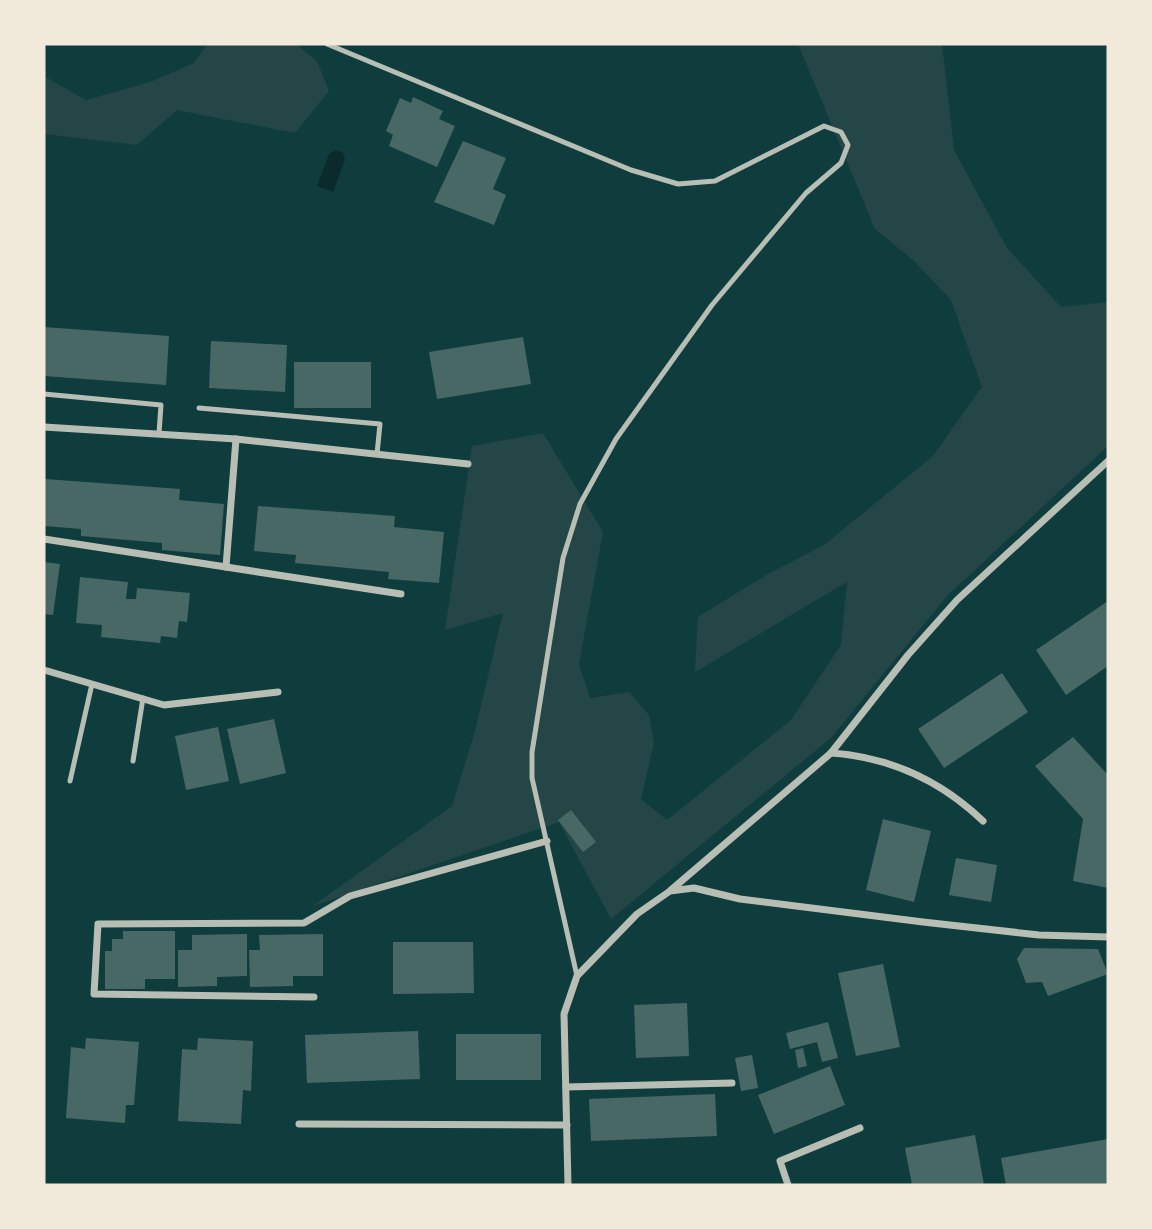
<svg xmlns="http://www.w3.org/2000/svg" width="1152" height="1229" font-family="'Nunito Sans',sans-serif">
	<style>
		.green { fill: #244646 }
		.water { fill: #0a2a2b }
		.building { fill: #486865 }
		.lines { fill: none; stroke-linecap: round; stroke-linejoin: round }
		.service { stroke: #b8beb3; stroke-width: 5 }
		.minor { stroke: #b8beb3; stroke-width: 7 }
	</style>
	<rect width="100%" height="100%" fill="#0f3d3e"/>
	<g class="green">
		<path d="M207,44H296L317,61L329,91L295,133L177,110L137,145L44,134V76L86,100L150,82L194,63Z"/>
		<path d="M798,44H942L954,150L1007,248L1061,307L1108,302V446L947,596L831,738L611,919L559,822L313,906L452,806L475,731L503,613L445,630L472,446L543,433L603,532L579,664L590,698L629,692L649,715L654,743L641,799L667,820L791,720L841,645L847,582L695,672L698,617L766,575L824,545L933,456L982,387L951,300L913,260L875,229Z"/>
	</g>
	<path class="water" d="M336,150L343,153L345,160L333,192L317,186L329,154Z"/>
	<g class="building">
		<path d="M413,97L443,111L439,119L455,126L437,167L389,146L393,135L386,131L400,98L411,103Z"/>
		<path d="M463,141L506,158L493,189L506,195L494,225L434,202Z"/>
		<path d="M44,327L169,336L166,385L44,376Z"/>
		<path d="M523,337L531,384L437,399L429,352Z"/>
		<path d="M211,341L287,345L285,392L209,388Z"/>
		<rect x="294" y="362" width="77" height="46"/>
		<path d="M45,479L180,489L179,500L224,504L220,555L162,550V543L81,536V529L44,526Z"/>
		<path d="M258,506L395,516L394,527L444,532L439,583L388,579L389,572L295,563L296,555L254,551Z"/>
		<path d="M44,562L60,564L53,615L44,614Z"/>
		<path d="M80,577L128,582L126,599H136L137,588L190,593L187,622L179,621L177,638L161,636L160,643L101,637L102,625L76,623Z"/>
		<path d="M1108,601V666L1066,695L1036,650Z"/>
		<path d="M1002,673L1028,712L944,768L918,729Z"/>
		<path d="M274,719L286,773L240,784L227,729Z"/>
		<path d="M218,727L229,781L186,790L175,736Z"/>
		<path d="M1073,737L1108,775V888L1073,881L1083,819L1035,766Z"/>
		<path d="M571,810L596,842L583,852L558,820Z"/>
		<path d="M883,819L931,831L914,902L866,890Z"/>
		<path d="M956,858L997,865L991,902L949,895Z"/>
		<path d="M123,931H175V979H145V989H105V951H112V939H123Z"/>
		<path d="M247,934V976L217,977V986L178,987V950H192V935Z"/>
		<path d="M323,934V976H293V986L250,987L249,950H260L259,935Z"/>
		<path d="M393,942H473L474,993L393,994Z"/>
		<path d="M1024,948L1098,949L1108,974L1048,996L1042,982L1026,983L1017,959Z"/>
		<path d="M883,964L900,1047L856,1056L838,973Z"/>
		<path d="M687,1003L689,1056L636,1058L634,1005Z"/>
		<path d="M828,1022L838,1058L822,1062L817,1042L790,1049L786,1033Z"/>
		<path d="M418,1031L420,1079L307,1083L305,1035Z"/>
		<rect x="456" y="1034" width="85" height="46"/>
		<path d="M86,1038L139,1042L134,1105H126L125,1123L66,1118L71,1047L85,1049Z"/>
		<path d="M198,1038L253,1041L251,1091L243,1090L241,1124L178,1121L182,1049L197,1050Z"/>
		<path d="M803,1048L807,1066L798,1068L795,1050Z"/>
		<path d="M752,1055L758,1088L741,1091L735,1058Z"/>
		<path d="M830,1066L845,1105L774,1134L758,1095Z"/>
		<path d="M715,1094L717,1136L591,1141L589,1099Z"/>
		<path d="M975,1135L984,1185H912L905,1148Z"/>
		<path d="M1108,1139V1185H1006L1001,1158Z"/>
	</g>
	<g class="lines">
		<g class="service">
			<path d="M327,44L631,170L678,184L715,181L824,126L841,132L848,145L841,163L806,193L712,305L616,439L580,504L563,558L532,752V778L577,976"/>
			<path d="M44,394L161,405L159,433"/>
			<path d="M199,408L380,424L377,454"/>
			<path d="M133,761L143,698"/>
			<path d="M70,781L92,684"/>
		</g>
		<g class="minor">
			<path d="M44,427L236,439L468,464"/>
			<path d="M44,539L401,594"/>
			<path d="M226,567L236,439"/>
			<path d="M44,670L164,705L278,692"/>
			<path d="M831,753C889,757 941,781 983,821"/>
			<path d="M671,890L831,753L908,655L957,600L1108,461"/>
			<path d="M314,997L94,994L98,924L304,923L350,896L547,841"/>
			<path d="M566,1087L732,1083"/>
			<path d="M299,1124L567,1125"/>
			<path d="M568,1185L564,1014L577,976L637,914L670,891L694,888L740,899L923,922L1039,935L1108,937"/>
			<path d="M788,1185L780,1161L860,1128"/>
		</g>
	</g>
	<rect width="1152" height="1229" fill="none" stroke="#f1e9da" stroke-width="91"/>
</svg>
